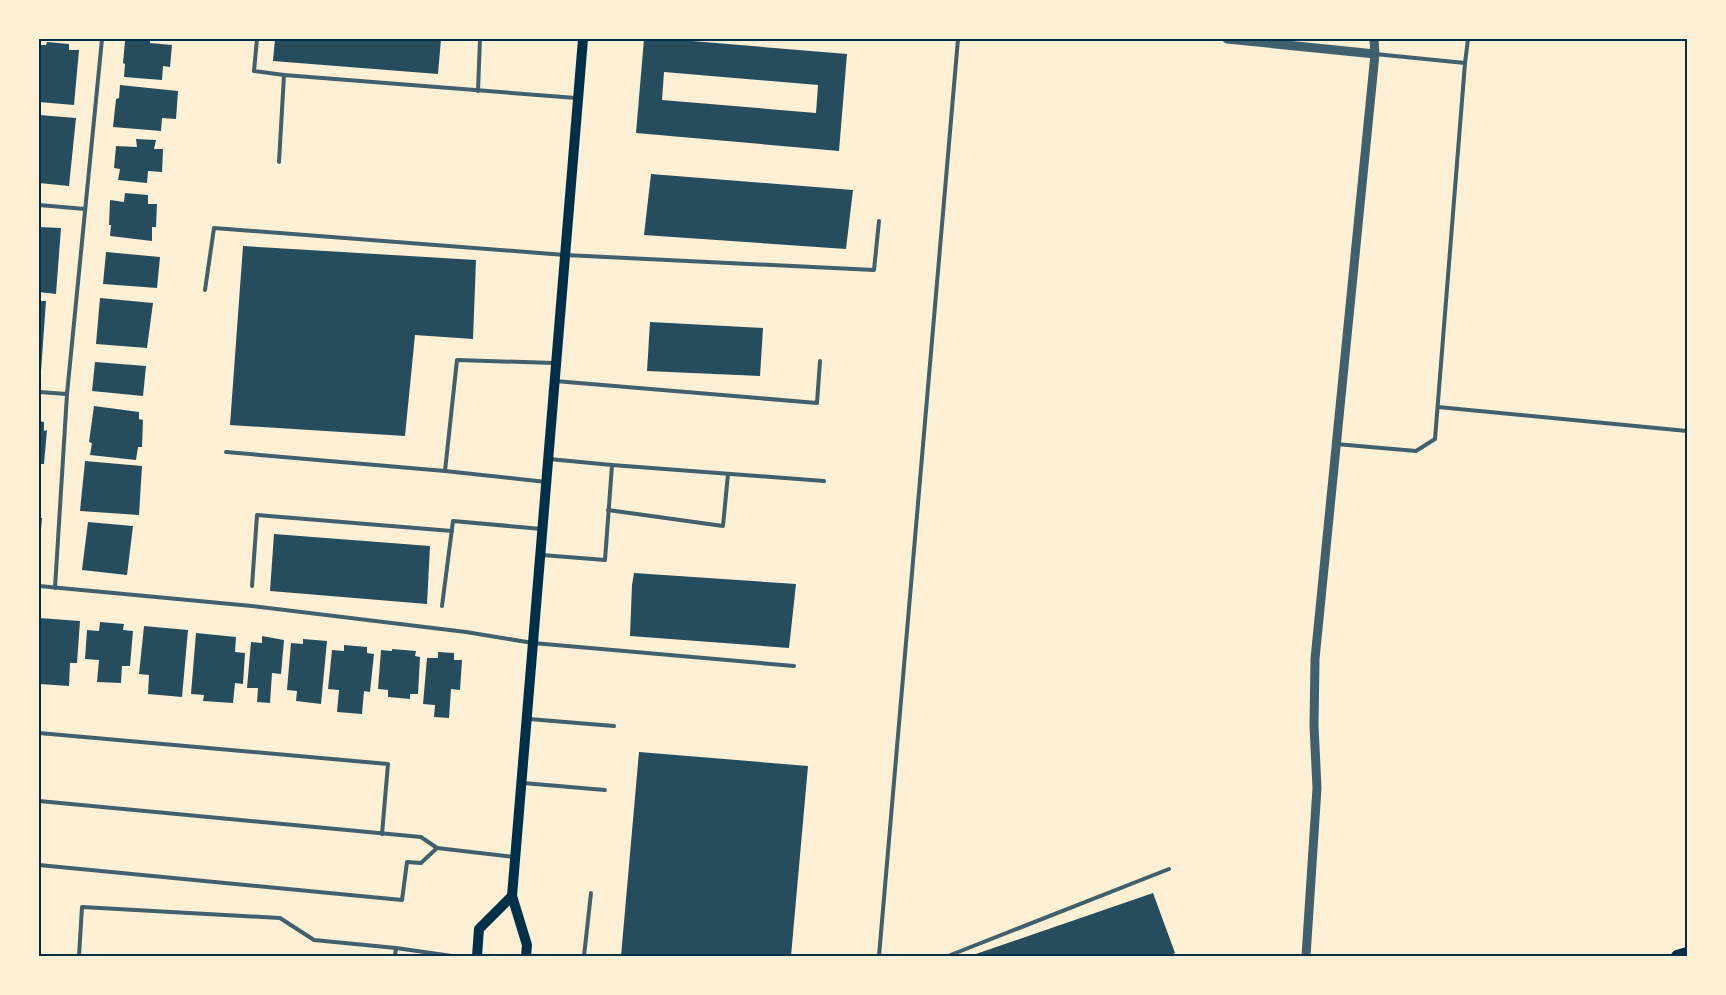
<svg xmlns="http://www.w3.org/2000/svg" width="1726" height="995" font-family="Barlow,sans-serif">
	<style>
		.building { fill: #264d5e; fill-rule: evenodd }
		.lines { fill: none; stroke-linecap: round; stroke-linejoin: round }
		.service { stroke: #3f606c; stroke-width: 4 }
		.tertiary { stroke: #3f606c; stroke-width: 9 }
		.secondary { stroke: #003049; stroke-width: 10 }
		.primary { stroke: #003049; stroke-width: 12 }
		.neatline { fill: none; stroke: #003049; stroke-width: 2 }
	</style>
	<rect width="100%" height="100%" fill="#fdf0d5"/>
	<g class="building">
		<path d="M128,39H150V43L172,45L170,67L163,66L162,80L124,77L125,64L123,63L125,41H128Z"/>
		<path d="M275,39H441L438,74L273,61Z"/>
		<path d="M644,39H668L847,54L839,151L636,133ZM664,72L818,85L816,113L662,100Z"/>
		<path d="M47,42L69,44V50H79L74,105L39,102V45H46Z"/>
		<path d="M120,85L178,91L176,119L162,118L161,131L113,127L116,99L119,98Z"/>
		<path d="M39,115L76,118L69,186L39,183Z"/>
		<path d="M136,139L156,140L154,149H163L162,172L148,171L147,183L118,180L120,169L114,168L116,146L137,147Z"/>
		<path d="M651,174L853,190L846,249L644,235Z"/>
		<path d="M125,193L148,195V204H157L156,227H152V241L110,236L111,225H109L110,200L124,202Z"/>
		<path d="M39,227L61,228L56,294L39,292Z"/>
		<path d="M243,246L476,260L473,339L415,335L405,436L230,425Z"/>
		<path d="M106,252L160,257L157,288L103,284Z"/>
		<path d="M100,298L153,303L147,348L96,344Z"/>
		<path d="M39,301H46L41,371H39Z"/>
		<path d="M650,322L763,328L760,376L647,371Z"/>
		<path d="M95,362L146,366L143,396L92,391Z"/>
		<path d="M94,406L139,412V419L143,420L142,447H138L136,460L90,455L92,443L89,442Z"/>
		<path d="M39,421L44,422V431L47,430L44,464H39Z"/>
		<path d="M85,461L142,466L139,515L80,511Z"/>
		<path d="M39,518H42L40,540H39Z"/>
		<path d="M88,522L133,526L127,575L82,570Z"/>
		<path d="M274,534L430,546L427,604L270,591Z"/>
		<path d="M634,573L796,584L789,648L630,636L632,585Z"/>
		<path d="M39,618L80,621L77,663H70L69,686L40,684L41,666H39Z"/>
		<path d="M100,622L124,624L123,630L133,631L130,666H122L121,683L97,682L99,660L85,659L87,630L99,631Z"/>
		<path d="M144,626L188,630L182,697L148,694L149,675L139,674Z"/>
		<path d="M196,633L236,637L235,652L245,653L243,684L235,683L233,703L203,701L204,695L191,694Z"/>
		<path d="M262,636L284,640L281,674L272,673L270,703L257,702L258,688H247L251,642L262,643Z"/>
		<path d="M303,639L327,641L321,704L296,701L297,691L287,690L291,643L303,644Z"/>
		<path d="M344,645L367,647V653L374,654L370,692L364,691L362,714L337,712L339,690L328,689L332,650L344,651Z"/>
		<path d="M392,649L416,651L415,656L420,657L418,694H410V699L388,697V690L378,689L381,650L392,651Z"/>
		<path d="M438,652L454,653V660H462L460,690L451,689L449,718L434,717L435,705L423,704L427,658H438Z"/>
		<path d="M639,752L808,766L791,956H621Z"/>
		<path d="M1153,893L1175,953L1169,956H970Z"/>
	</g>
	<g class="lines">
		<g class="service">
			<path d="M257,39L254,71L284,75"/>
			<path d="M1375,54L1465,63L1468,39"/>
			<path d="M478,91L480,39"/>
			<path d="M279,162L284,75L576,98"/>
			<path d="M39,205L85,209"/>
			<path d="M205,290L214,228L565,255L874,270L879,221"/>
			<path d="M555,381L817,403L820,361"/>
			<path d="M39,392L67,394"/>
			<path d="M1438,407L1687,431"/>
			<path d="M1336,444L1416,451L1435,439L1465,63"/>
			<path d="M226,452L445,471"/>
			<path d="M612,465L824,481"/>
			<path d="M546,482L445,471L457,360L554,363"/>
			<path d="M608,510L723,526L728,474"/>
			<path d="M542,555L605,560L612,465L549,459"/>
			<path d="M39,586L252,606L466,632L533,643L794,666"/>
			<path d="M252,586L257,515L452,531"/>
			<path d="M55,588L67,394L102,39"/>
			<path d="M442,606L453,521L542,529"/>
			<path d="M529,719L614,726"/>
			<path d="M39,733L388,764L382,834"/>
			<path d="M523,783L605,790"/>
			<path d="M39,801L421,837L437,848L515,857"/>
			<path d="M39,865L402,900L407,862L421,863L437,848"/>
			<path d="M79,956L82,907L280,918L314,940L396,948L452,956"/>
			<path d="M395,956L396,948"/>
			<path d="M584,956L591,893"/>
			<path d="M879,956L958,39"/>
			<path d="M948,956L1169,869"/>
		</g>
		<g class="tertiary">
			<path d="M1227,39L1375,54"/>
			<path d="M1306,956L1317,788L1314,726L1315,659L1375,54L1374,39"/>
		</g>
		<g class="secondary">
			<path d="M477,956L479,929L512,896"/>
			<path d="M526,956L527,945L512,896L583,39"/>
		</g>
		<path class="primary" d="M1677,956L1687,953"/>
	</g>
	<rect width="1726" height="995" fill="none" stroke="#fdf0d5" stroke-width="80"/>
	<rect x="40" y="40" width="1646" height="915" class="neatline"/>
</svg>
